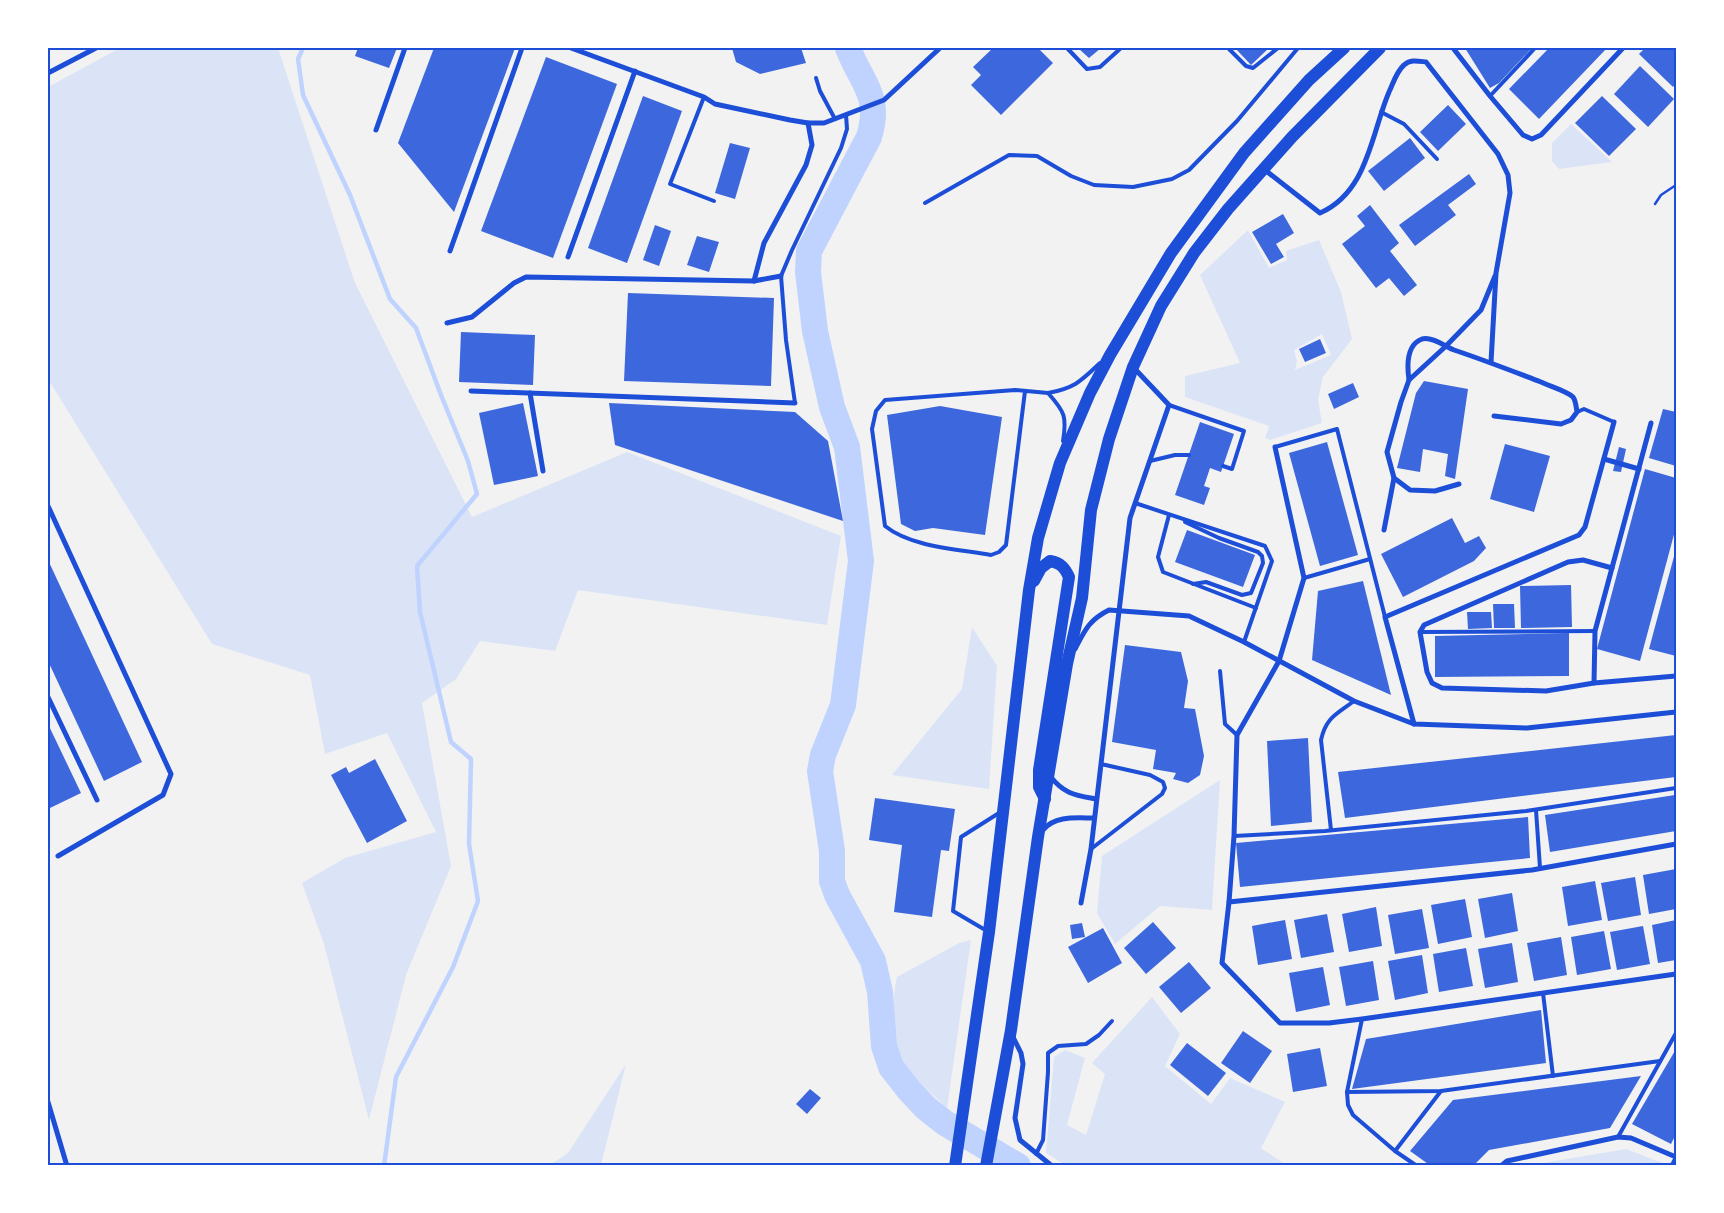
<svg xmlns="http://www.w3.org/2000/svg" width="1724" height="1213" font-family="'Fira Sans',sans-serif">
	<style>
		.green { fill: #dbe4f7; fill-rule: evenodd }
		.lines { fill: none; stroke-linecap: round; stroke-linejoin: round }
		.stream { stroke: #bfd3fe; stroke-width: 4.5 }
		.river { stroke: #bfd3fe; stroke-width: 26 }
		.building { fill: #3d67dc }
		.path { stroke: #1d4ed8; stroke-width: 2.5 }
		.service { stroke: #1d4ed8; stroke-width: 4 }
		.minor { stroke: #1d4ed8; stroke-width: 5 }
		.primary { stroke: #1d4ed8; stroke-width: 12 }
		.neatline { fill: none; stroke: #1d4ed8; stroke-width: 2 }
	</style>
	<rect width="100%" height="100%" fill="#f2f2f2"/>
	<g class="green">
		<path d="M120,48H278L355,283L472,517L627,452L841,536L827,625L578,590L555,651L480,641L456,679L422,703L451,866L406,975L369,1120L324,944L302,883L345,858L436,832L387,733L325,754L310,675L212,644L48,379V87Z"/>
		<path d="M1571,124L1612,162L1559,169L1552,161V143Z"/>
		<path d="M1248,230L1269,268L1287,260L1286,251L1319,240L1341,292L1352,339L1323,377L1318,400L1322,423L1270,440L1265,438L1269,426L1185,397V376L1240,363L1200,275ZM1322,334L1331,355L1295,370L1297,361L1294,350Z"/>
		<path d="M972,627L997,666L989,789L892,775L962,689Z"/>
		<path d="M1220,780L1212,910L1160,906L1115,944L1097,913L1102,856Z"/>
		<path d="M971,940L947,1108C934,1095 903,1069 896,1054C890,1038 893,993 897,977L959,943Z"/>
		<path d="M1152,997L1180,1034L1165,1066L1211,1104L1230,1078L1285,1102L1261,1148L1286,1165H1065L1046,1153L1054,1057L1065,1050L1085,1058L1067,1125L1086,1135L1105,1074L1092,1063Z"/>
		<path d="M626,1064L601,1165H550L568,1153Z"/>
		<path d="M1626,1149L1665,1164L1531,1165Z"/>
	</g>
	<g class="lines">
		<path class="stream" d="M303,48L298,59L303,95L350,195L390,299L416,328L441,395L468,461L477,494L417,566L420,612L451,742L471,759L469,844L478,901L453,967L396,1077L384,1166"/>
		<path class="river" d="M848,48C861,83 882,95 869,137L809,251L808,272L815,331L832,407L847,447L861,561L843,705L823,755L820,771L832,851V881L837,895L873,961L880,992L884,1046L891,1067L909,1090L926,1108L945,1123L1018,1166"/>
	</g>
	<g class="building">
		<path d="M358,48H397L389,68L355,56Z"/>
		<path d="M434,48H515L454,212L398,143Z"/>
		<path d="M732,48H801L806,63L760,74L736,62Z"/>
		<path d="M993,48H1038L1053,63L1001,115L971,85L981,75L973,67Z"/>
		<path d="M1078,48H1101L1089,58Z"/>
		<path d="M1235,48H1269L1251,65Z"/>
		<path d="M1465,48H1532L1499,83L1490,88Z"/>
		<path d="M1549,48H1607L1539,119L1509,89Z"/>
		<path d="M1645,48H1676V83L1673,87L1639,54Z"/>
		<path d="M546,57L617,84L553,258L481,231Z"/>
		<path d="M1640,66L1674,99L1648,127L1614,94Z"/>
		<path d="M643,96L682,111L627,263L588,248Z"/>
		<path d="M1602,96L1636,129L1609,156L1575,123Z"/>
		<path d="M1448,105L1466,124L1438,151L1420,132Z"/>
		<path d="M1410,138L1425,158L1384,191L1368,171Z"/>
		<path d="M730,143L750,148L735,199L715,193Z"/>
		<path d="M1469,174L1476,184L1448,205L1456,215L1415,246L1399,225Z"/>
		<path d="M1370,205L1399,243L1390,251L1417,285L1404,296L1389,278L1376,288L1342,244L1365,226L1357,216Z"/>
		<path d="M1283,214L1294,233L1276,244L1284,257L1271,264L1252,232Z"/>
		<path d="M655,225L671,231L659,266L643,260Z"/>
		<path d="M697,236L719,242L709,272L687,265Z"/>
		<path d="M628,293L774,298L771,386L624,381Z"/>
		<path d="M461,332L535,335L533,385L459,382Z"/>
		<path d="M1320,339L1326,353L1305,362L1299,349Z"/>
		<path d="M1424,381L1468,389L1455,479L1445,476L1448,454L1423,449L1420,472L1397,468L1416,393Z"/>
		<path d="M1353,383L1359,397L1334,409L1328,394Z"/>
		<path d="M523,403L538,476L494,485L479,413Z"/>
		<path d="M609,403L795,412L828,441L843,521L615,445Z"/>
		<path d="M940,406L1002,417L985,535L933,528L915,531L901,524L887,415Z"/>
		<path d="M1663,409L1676,412V466L1649,458Z"/>
		<path d="M1200,422L1234,434L1221,472L1210,468L1204,486L1210,488L1204,505L1175,495Z"/>
		<path d="M1327,442L1358,555L1320,566L1289,453Z"/>
		<path d="M1505,444L1550,456L1534,512L1490,499Z"/>
		<path d="M1619,447L1626,449L1621,472L1613,471Z"/>
		<path d="M1645,469L1676,478V527L1640,661L1597,649Z"/>
		<path d="M1452,518L1465,543L1479,536L1486,548L1474,561L1403,597L1381,554Z"/>
		<path d="M1187,530L1255,555L1243,587L1175,562Z"/>
		<path d="M1676,549V656L1649,649Z"/>
		<path d="M48,560L142,762L104,781L48,661Z"/>
		<path d="M1363,581L1391,695L1312,660L1318,591Z"/>
		<path d="M1571,585L1572,627L1521,628L1520,586Z"/>
		<path d="M1493,604H1514L1515,628H1494Z"/>
		<path d="M1467,612H1491L1492,628L1468,629Z"/>
		<path d="M1569,633V676L1435,677V636Z"/>
		<path d="M1125,645L1181,652L1188,681L1184,708L1195,709L1204,756L1200,775L1188,783L1173,779L1176,773L1153,769L1156,750L1112,742Z"/>
		<path d="M48,724L81,793L50,808L48,802Z"/>
		<path d="M1676,735V777L1345,818L1338,772Z"/>
		<path d="M1308,738L1312,822L1271,826L1267,741Z"/>
		<path d="M375,759L407,821L367,843L331,775L346,767L349,773Z"/>
		<path d="M1675,795L1676,806V831L1550,852L1545,815Z"/>
		<path d="M875,798L955,809L949,851L941,850L932,917L894,912L902,845L869,840Z"/>
		<path d="M1528,817L1530,858L1240,887L1236,843Z"/>
		<path d="M1676,869V909L1649,914L1643,875Z"/>
		<path d="M1635,877L1641,915L1608,921L1601,883Z"/>
		<path d="M1595,881L1602,920L1568,926L1562,887Z"/>
		<path d="M1512,893L1518,931L1485,938L1478,899Z"/>
		<path d="M1465,899L1472,937L1438,944L1431,905Z"/>
		<path d="M1376,907L1382,946L1349,952L1342,914Z"/>
		<path d="M1422,909L1429,948L1395,954L1388,915Z"/>
		<path d="M1327,914L1334,952L1301,958L1294,920Z"/>
		<path d="M1285,920L1292,959L1258,965L1252,926Z"/>
		<path d="M1676,920V960L1658,963L1652,925Z"/>
		<path d="M1153,922L1176,948L1146,974L1124,948Z"/>
		<path d="M1082,923L1085,937L1072,939L1070,925Z"/>
		<path d="M1643,926L1650,964L1617,970L1610,932Z"/>
		<path d="M1103,928L1122,963L1088,983L1068,947Z"/>
		<path d="M1604,931L1611,969L1577,975L1571,937Z"/>
		<path d="M1561,937L1567,975L1534,981L1527,943Z"/>
		<path d="M1512,943L1518,982L1485,988L1478,949Z"/>
		<path d="M1466,948L1473,986L1439,992L1433,954Z"/>
		<path d="M1422,955L1428,993L1395,1000L1388,961Z"/>
		<path d="M1373,961L1379,1000L1346,1006L1339,967Z"/>
		<path d="M1189,962L1211,988L1181,1013L1159,987Z"/>
		<path d="M1323,967L1330,1005L1296,1012L1289,973Z"/>
		<path d="M1541,1010L1546,1063L1352,1089L1366,1039Z"/>
		<path d="M1243,1031L1272,1051L1250,1083L1221,1063Z"/>
		<path d="M1187,1043L1226,1073L1208,1096L1170,1065Z"/>
		<path d="M1320,1048L1327,1086L1293,1092L1287,1054Z"/>
		<path d="M1676,1049V1134L1671,1144L1632,1124Z"/>
		<path d="M1641,1076L1610,1128L1489,1150L1473,1166H1431L1410,1151L1453,1100Z"/>
		<path d="M810,1089L821,1098L807,1114L796,1104Z"/>
	</g>
	<g class="lines">
		<path class="path" d="M1655,204L1661,195L1676,185"/>
		<g class="service">
			<path d="M1067,48L1087,69L1100,67L1121,48"/>
			<path d="M1229,49L1246,66L1253,68L1278,48"/>
			<path d="M816,78L820,91L835,119"/>
			<path d="M1490,96L1535,48"/>
			<path d="M704,97L670,184L714,201"/>
			<path d="M1381,112L1404,124L1437,159"/>
			<path d="M925,203L1009,155L1037,156L1071,176L1094,185L1133,187L1172,179L1189,170L1237,121L1298,48"/>
			<path d="M1025,391L1006,545L999,552L991,555C957,549 911,547 885,526L872,429L876,411L885,400L1015,390L1048,393"/>
			<path d="M795,403L786,340L781,276L792,250L841,148L847,129L846,115"/>
			<path d="M1169,405L1244,431L1232,469L1223,466"/>
			<path d="M1577,412L1584,409L1614,422"/>
			<path d="M1063,441C1067,417 1065,412 1048,393C1075,388 1081,381 1100,363"/>
			<path d="M1275,447L1337,429L1385,617"/>
			<path d="M1150,461L1175,455H1189"/>
			<path d="M1135,503L1265,546L1272,561L1244,642"/>
			<path d="M1169,515L1158,557L1163,572L1256,608"/>
			<path d="M1185,522L1219,538L1258,552L1262,556L1263,563L1251,593L1242,595L1206,582L1193,584"/>
			<path d="M1304,578L1370,559"/>
			<path d="M1420,632L1595,631"/>
			<path d="M1220,671L1225,724L1237,735"/>
			<path d="M1536,810L1540,868"/>
			<path d="M1331,830L1321,740C1326,717 1337,714 1354,701"/>
			<path d="M1234,836L1325,831L1526,811L1676,788"/>
			<path d="M1091,849L1162,794L1165,788L1163,782L1150,775L1101,764"/>
			<path d="M987,931L953,911L961,837L999,813"/>
			<path d="M1543,993L1553,1076"/>
			<path d="M1362,1019L1347,1092L1348,1105L1353,1115L1395,1151L1417,1166"/>
			<path d="M1347,1092L1441,1091L1660,1061"/>
			<path d="M1618,1137L1676,1033"/>
			<path d="M1395,1151L1441,1091"/>
			<path d="M1036,1154L1043,1140L1048,1072V1053L1058,1046L1086,1044L1099,1035L1112,1021"/>
		</g>
		<g class="minor">
			<path d="M571,48L704,97L715,104L790,120L808,123H824L884,100L940,48"/>
			<path d="M1453,48L1490,96L1523,135L1532,139L1541,135L1623,48"/>
			<path d="M48,73L96,48"/>
			<path d="M376,130L405,48"/>
			<path d="M1265,170L1320,213C1368,192 1371,134 1389,92C1393,84 1396,72 1404,65C1410,59 1418,61 1426,62L1498,154L1508,175L1510,193L1496,273L1491,362"/>
			<path d="M450,251L522,48"/>
			<path d="M568,257L635,71"/>
			<path d="M754,281L764,243L806,165L812,145L808,123"/>
			<path d="M447,323L472,317L514,283L526,277L754,281L781,276"/>
			<path d="M1409,380C1407,366 1406,345 1422,339C1432,336 1446,347 1454,350C1484,360 1512,371 1541,382C1549,386 1567,391 1573,397C1576,401 1576,407 1577,412L1571,420L1561,424L1494,416"/>
			<path d="M471,391L795,403"/>
			<path d="M530,393L543,471"/>
			<path d="M1275,447L1304,578L1279,661L1237,735L1234,836L1229,902L1222,963L1280,1023H1329L1362,1019L1676,974"/>
			<path d="M1604,459L1639,469"/>
			<path d="M1459,484L1435,491L1410,490L1394,478L1387,452L1401,402L1409,380L1445,347L1481,310L1495,276"/>
			<path d="M48,506L171,774L163,795L58,856"/>
			<path d="M1384,530L1394,478"/>
			<path d="M1612,568L1583,560L1568,562L1424,625L1420,632L1427,672L1432,683L1442,688L1546,691L1594,683L1676,676"/>
			<path d="M1075,649C1085,630 1089,620 1109,610L1189,616L1244,642L1354,701L1414,724L1527,728L1676,712"/>
			<path d="M1594,683L1595,631L1651,423"/>
			<path d="M48,697L97,800"/>
			<path d="M1414,724L1385,617L1579,535L1585,527L1614,422"/>
			<path d="M1050,776C1064,794 1075,795 1096,799"/>
			<path d="M1043,830C1055,815 1077,818 1094,818"/>
			<path d="M1229,902L1532,870L1676,844"/>
			<path d="M1081,903L1091,849L1130,518L1169,405L1134,368"/>
			<path d="M1013,1037L1021,1053L1023,1064L1015,1118L1020,1140L1052,1166"/>
			<path d="M48,1102L67,1166"/>
			<path d="M1501,1166L1507,1161L1618,1137L1631,1138L1676,1157"/>
			<path d="M1672,1166L1676,1158"/>
		</g>
		<g class="primary">
			<path d="M1034,581L1041,568L1050,561C1061,563 1065,568 1069,577L1039,770V787L1045,799"/>
			<path d="M955,1166L989,932L1029,590L1038,538L1060,463L1090,393L1110,355L1171,253L1244,153L1309,80L1344,48"/>
			<path d="M986,1166L1011,1030L1038,837L1067,664L1082,598L1091,510L1109,439L1133,367L1161,306L1194,253L1228,209L1292,137L1380,48"/>
		</g>
	</g>
	<rect width="1724" height="1213" fill="none" stroke="#ffffff" stroke-width="98"/>
	<rect x="49" y="49" width="1626" height="1115" class="neatline"/>
</svg>
